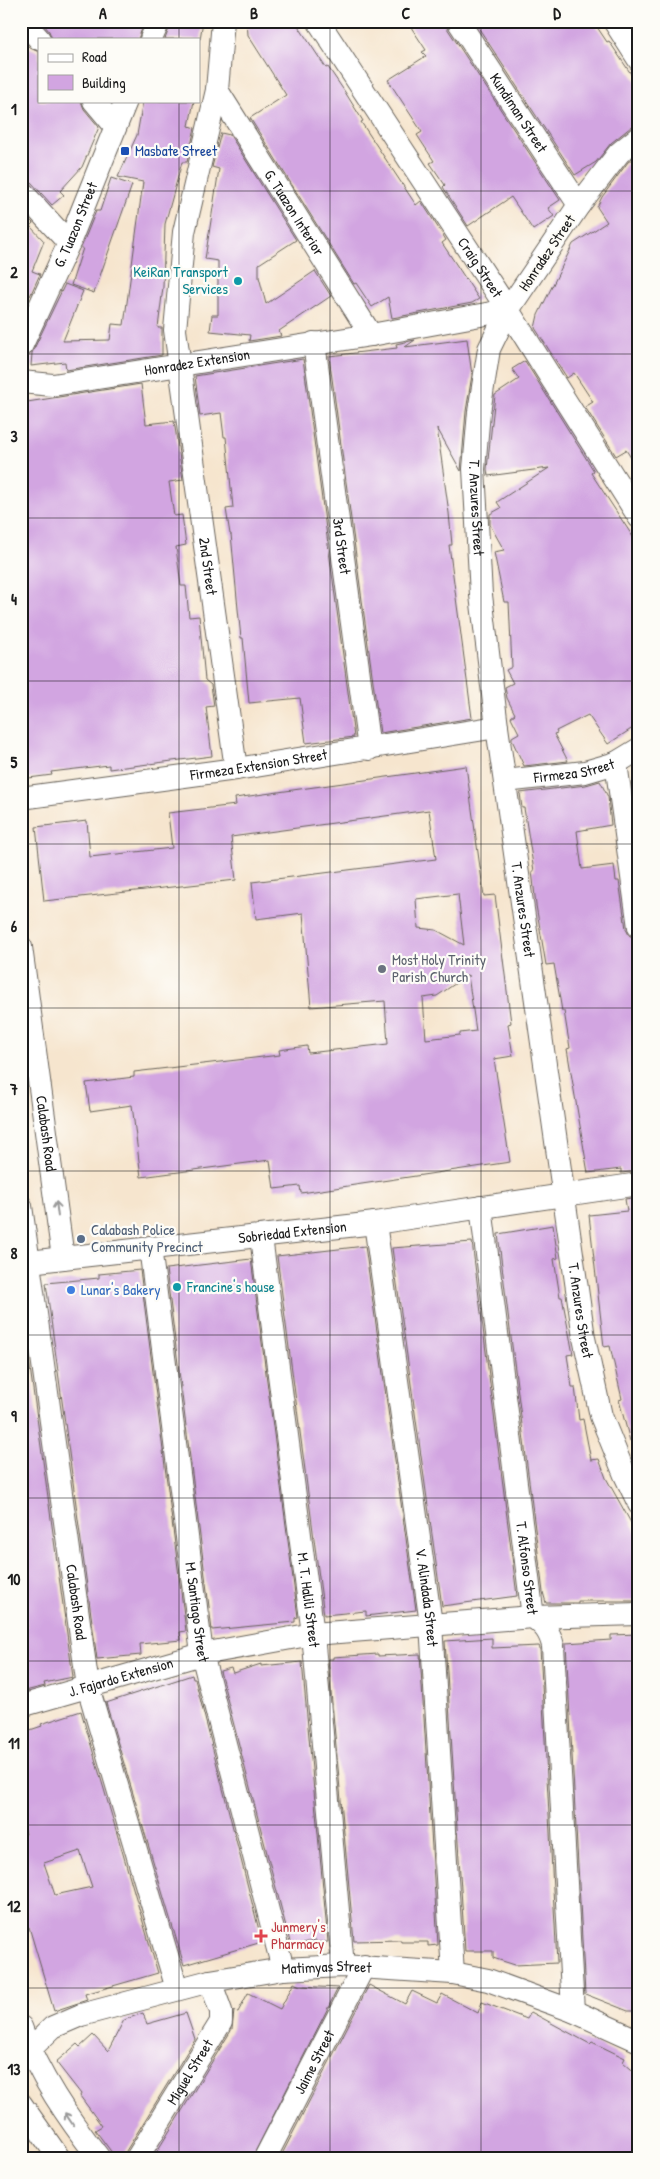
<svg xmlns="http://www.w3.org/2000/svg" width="660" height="2179" font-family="'Patrick Hand',sans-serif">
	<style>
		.building { fill: #d2a5e1; fill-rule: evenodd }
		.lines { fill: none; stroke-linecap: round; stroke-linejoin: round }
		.minor-casing { stroke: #68625a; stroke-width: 24 }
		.minor { stroke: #fff; stroke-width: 22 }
		.oneway { stroke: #999 }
		.grid { fill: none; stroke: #1c1c1c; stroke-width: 1; stroke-opacity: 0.55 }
		.transit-dot { fill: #1a4fb4; stroke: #fdfcf7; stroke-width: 2 }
		.culture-dot { fill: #0f9aa8; stroke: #fdfcf7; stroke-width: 2 }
		.worship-dot { fill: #6b7280; stroke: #fdfcf7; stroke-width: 2 }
		.service-dot { fill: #5c6f8a; stroke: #fdfcf7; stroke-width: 2 }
		.shop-dot { fill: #3f7fe0; stroke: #fdfcf7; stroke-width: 2 }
		.health-dot { fill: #e0444e; stroke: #fdfcf7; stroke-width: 2 }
		.labels { text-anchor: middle; stroke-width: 4.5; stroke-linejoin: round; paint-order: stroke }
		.street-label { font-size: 15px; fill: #1c1c1c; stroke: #fdfcf7 }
		.transit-label { font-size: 15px; fill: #164399; stroke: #fdfcf7; text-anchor: start }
		.culture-label { font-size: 15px; fill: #0d838f; stroke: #fdfcf7; text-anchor: end }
		.worship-label { font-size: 15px; fill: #5b616d; stroke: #fdfcf7; text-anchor: start }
		.service-label { font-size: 15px; fill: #4e5e75; stroke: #fdfcf7; text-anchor: start }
		.shop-label { font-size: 15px; fill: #366cbe; stroke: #fdfcf7; text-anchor: start }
		.health-label { font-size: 15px; fill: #be3a42; stroke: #fdfcf7; text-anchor: start }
		.neatline { fill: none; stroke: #1c1c1c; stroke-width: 2 }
		.grid-label { font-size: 16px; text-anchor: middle; font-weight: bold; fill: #1c1c1c }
	</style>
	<rect width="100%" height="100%" fill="#fdfcf7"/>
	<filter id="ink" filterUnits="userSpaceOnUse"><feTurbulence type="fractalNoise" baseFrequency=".02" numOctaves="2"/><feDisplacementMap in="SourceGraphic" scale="10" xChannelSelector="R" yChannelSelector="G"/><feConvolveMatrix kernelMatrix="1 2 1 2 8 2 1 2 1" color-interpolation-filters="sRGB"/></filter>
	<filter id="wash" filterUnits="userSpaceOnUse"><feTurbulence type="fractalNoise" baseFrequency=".0096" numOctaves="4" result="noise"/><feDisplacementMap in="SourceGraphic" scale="20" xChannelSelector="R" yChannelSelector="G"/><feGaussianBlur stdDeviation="1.12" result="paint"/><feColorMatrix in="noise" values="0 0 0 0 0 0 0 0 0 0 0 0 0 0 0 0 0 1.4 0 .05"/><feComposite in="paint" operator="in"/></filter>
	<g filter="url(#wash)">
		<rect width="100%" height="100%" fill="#f6e5ce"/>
		<g id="blocks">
			<g class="building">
				<path d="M41,21H145L138,39H52L49,31Z"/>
				<path d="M172,21H203L200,39H165Z"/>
				<path d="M247,21H295L326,68L328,67L345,92L363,121L361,122L416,205L421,201L446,240L442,243L479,299L472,303L392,318L388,297L372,307L356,283L354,284L250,118L286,95L248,35Z"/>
				<path d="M407,21H445L447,28L560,200L548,208L554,216L533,230L511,197L468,226L443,187L445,185L430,163L434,161L417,135L422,132L388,80L426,56L422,52L426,50Z"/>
				<path d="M474,21H593L607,42L609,41L639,86V124L631,127L611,143L596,162L575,175Z"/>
				<path d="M21,39L30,48L39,52V101H81L84,109L99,127L82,167L60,191L64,195L52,205L31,182L21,178Z"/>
				<path d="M143,101H194L189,126L195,128L187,162H182L165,224L163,287L158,328H162V355L66,370L65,362L31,366L32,353L65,284L83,291L63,341L110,340L112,324L124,325L143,182L118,177L137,135Z"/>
				<path d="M221,133L230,135L296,240L259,264V277L266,304L315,271L331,296L279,331L281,336L249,341L250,335L210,331L212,315H218V261L205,259L219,169L212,167Z"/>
				<path d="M639,154V470L626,450L616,456L585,407L593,402L574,373L567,378L535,328L538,315L573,244L607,222L597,207L602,197L628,162Z"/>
				<path d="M111,178L132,185L94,293L71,285L83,248H81L96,211H100Z"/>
				<path d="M21,211L33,223L30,226L44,241L32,271L40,274L30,296L25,290L21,296Z"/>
				<path d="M467,339L472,375L466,411L461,471L437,428L449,513L452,545H449L472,718L380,733L329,356L397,348L396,344L415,340L405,347Z"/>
				<path d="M303,359L354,737L306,743L300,698L249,703L243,638H241L238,609L231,534H230L226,509L233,508L226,437H224L221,413L200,416L195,376Z"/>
				<path d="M525,361L594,471L591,473L639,546V724L608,744L588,715L556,731L557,733L554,734L568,761L524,766L512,740V737L519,733L511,717L515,714L507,698L505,687L513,683L506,670L512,667L509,602H504L494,552L504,550L490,525V514L501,508L497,502L549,468L488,476L487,469L495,395L519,379L512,369Z"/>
				<path d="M141,384L146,424L174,421L183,480L169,482L174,516L182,515L186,545L176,547L181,586H186L189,617L199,616L205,680L211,685L214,706L206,707L212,756L109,769V765L51,772L52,775L21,779V403Z"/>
				<path d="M466,766L484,896L495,895L511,1023L508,1024L513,1056L494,1059L510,1162L301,1193L300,1186L274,1189L270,1160L141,1177L132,1105L90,1111L86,1083L134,1077V1072L280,1055L279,1050L307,1046L308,1053L388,1044L385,1001L311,1007L303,913L256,919L252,882L436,859L429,810L231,837L236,880L44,901L36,827L87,821L90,857L172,848L168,813L236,805L235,798ZM458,894L464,945L436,930L418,928L416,899ZM468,975L476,1031L460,1033V1035L426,1039L423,998L437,996Z"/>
				<path d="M600,781L608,797L611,825L577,831L582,869L614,865L616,881H619L626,929L629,935L635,939L639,975V1171L621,1173V1169L588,1173L567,1049L570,1048L564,1011H562L554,964L546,965L536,905L532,871H534L524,808H522L520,793L586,785Z"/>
				<path d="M639,1197V1450L635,1451L632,1441H630L619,1400L622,1399L610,1346L604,1347L589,1215L627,1211L625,1199Z"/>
				<path d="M553,1225L558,1258L554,1259L560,1297H562L573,1354L567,1355L572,1387H575L579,1420L583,1419L591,1460L599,1459L606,1478L639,1537V1601H578V1603H546L543,1592L498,1234Z"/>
				<path d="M472,1242L517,1596L442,1606L392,1248Z"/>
				<path d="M365,1246L416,1610L366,1616V1611L324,1615L277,1256Z"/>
				<path d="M251,1259L298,1617L295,1618V1622L212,1630L166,1269Z"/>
				<path d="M140,1270L186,1631L180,1632L181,1640L140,1644L141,1655L97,1659L46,1283L99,1278V1274Z"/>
				<path d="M21,1303L73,1677L44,1683L45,1686L21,1692V1628L27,1627L21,1585Z"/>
				<path d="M639,1634V2011H628L585,1994L566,1643L611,1640V1635Z"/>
				<path d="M492,1638V1648L539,1646L540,1648L557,1963L515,1965L493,1958V1951H465L445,1641Z"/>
				<path d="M378,1654V1656L420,1654L438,1945L428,1946V1942H401V1940L354,1941L328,1659H333V1657Z"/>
				<path d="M302,1662L328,1942H315L316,1940L291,1946L220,1671L231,1668L233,1673L261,1664V1666Z"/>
				<path d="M192,1675L193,1679H195L262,1942L184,1965L106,1703Z"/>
				<path d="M81,1711L158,1973L85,1994L87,2000L54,2011L29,1927L21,1929V1836L26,1834L21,1820V1733L42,1726L41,1724ZM80,1851L92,1887L55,1895L44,1863Z"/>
				<path d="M294,1983L300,1986L338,1988L252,2158H153L232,2029L234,2011L238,2012L248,1993L280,2009Z"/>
				<path d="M369,1985L405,2004L412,1991L437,2003L442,1994L478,2013L482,2002L527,2019L531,2012L590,2044L592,2042L625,2058L623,2062L639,2076V2158H280Z"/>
				<path d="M143,2013L147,2024L186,2013L195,2039L126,2151L124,2158H116L95,2130L102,2126L80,2096L81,2094L56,2062L77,2044L80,2047L93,2035L108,2051L124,2020Z"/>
			</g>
		</g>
	</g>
	<g filter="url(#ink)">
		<use href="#blocks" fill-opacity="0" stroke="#68625a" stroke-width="1"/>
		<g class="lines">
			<defs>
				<g id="minor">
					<path d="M23,21L39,39"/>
					<path id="s1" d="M223,21L217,90L184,232L175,330L236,769"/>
					<path id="s2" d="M318,21L508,310L639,517"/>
					<path id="s3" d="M458,21L579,205"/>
					<path d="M614,21L639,60"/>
					<path d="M151,39L159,21"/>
					<path id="s4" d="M217,90L371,335"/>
					<path d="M94,101L115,126"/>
					<path id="s5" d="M639,137L619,153L579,205L508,310L489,349L479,412L474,469L481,595L497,727L584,1338L601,1416L625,1475L639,1504"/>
					<path d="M21,191L69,243"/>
					<path id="s6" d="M314,343L369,749"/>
					<path id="s7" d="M21,347L69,243L126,101"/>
					<path id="s8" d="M21,382L53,385L371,335L508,310"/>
					<path d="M616,763L639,927"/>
					<path id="s9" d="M505,781L585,772L616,763L639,749"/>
					<path id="s10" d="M21,798L236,769L497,727"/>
					<path id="s11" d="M21,947L63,1258"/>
					<path id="s12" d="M21,1206L88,1687L177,1989"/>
					<path id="s13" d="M481,1207L533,1617C544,1625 550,1632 553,1646L573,2011"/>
					<path id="s14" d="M375,1223L431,1624L453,1973"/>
					<path id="s15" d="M261,1237L313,1634L343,1966"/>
					<path id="s16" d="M150,1247L202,1654L283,1969"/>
					<path id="s17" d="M21,1266L30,1262L63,1258L375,1223L639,1184"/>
					<path id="s18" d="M21,1706L202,1654L313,1634L533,1617L639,1614"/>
					<path d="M21,2027C38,2075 68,2118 99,2158"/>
					<path id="s19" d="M21,2058L53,2027L81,2015L210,1981L283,1969L343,1966L453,1973L488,1980L573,2011L639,2041"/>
					<path d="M21,2104L59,2158"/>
					<path id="s20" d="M137,2158L221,2022V2011L210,1981"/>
					<path id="s21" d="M265,2158L364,1966"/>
				</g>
			</defs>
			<use href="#minor" class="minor-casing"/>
			<use href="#minor" class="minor"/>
		</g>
		<defs><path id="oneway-shaft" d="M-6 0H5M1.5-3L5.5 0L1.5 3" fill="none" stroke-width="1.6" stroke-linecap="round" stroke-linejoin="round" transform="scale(1.25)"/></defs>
		<g class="oneway">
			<use href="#oneway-shaft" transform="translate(57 1209) rotate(-97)"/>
			<use href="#oneway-shaft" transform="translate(69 2119) rotate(-124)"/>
		</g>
	</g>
	<path class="grid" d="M179,21V39M330,21V2158M481,21V2158M179,101V2158M21,191H639M21,354H639M21,518H639M21,681H639M21,844H639M21,1008H639M21,1171H639M21,1335H639M21,1498H639M21,1661H639M21,1825H639M21,1988H639"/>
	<rect class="transit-dot" x="120" y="146" width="10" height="10" rx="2.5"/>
	<g class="culture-dot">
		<circle cx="238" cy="281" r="5"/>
		<circle cx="177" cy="1287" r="5"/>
	</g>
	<circle class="worship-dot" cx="382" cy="969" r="5"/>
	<circle class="service-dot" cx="81" cy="1239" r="5"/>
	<circle class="shop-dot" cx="71" cy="1290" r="5"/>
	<path class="health-dot" d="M258.5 1928.5h5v5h5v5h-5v5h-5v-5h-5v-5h5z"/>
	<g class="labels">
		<g class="street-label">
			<text dy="5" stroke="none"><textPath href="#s3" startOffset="110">Kundiman Street</textPath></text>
			<text dy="5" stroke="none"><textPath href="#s4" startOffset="145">G. Tuazon Interior</textPath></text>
			<text dy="5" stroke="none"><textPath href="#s7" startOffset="134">G. Tuazon Street</textPath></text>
			<text transform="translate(547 253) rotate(-56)" y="5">Honradez Street</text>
			<text dy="5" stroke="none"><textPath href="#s2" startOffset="295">Craig Street</textPath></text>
			<text dy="5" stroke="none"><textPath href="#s8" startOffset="178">Honradez Extension</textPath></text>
			<text dy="5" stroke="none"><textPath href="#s5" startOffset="421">T. Anzures Street</textPath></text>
			<text dy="5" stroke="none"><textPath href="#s6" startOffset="205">3rd Street</textPath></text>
			<text dy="5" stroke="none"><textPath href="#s1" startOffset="552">2nd Street</textPath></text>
			<text dy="5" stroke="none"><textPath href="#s10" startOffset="240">Firmeza Extension Street</textPath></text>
			<text dy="5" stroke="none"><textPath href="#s9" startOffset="70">Firmeza Street</textPath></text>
			<text dy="5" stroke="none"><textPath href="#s5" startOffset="826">T. Anzures Street</textPath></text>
			<text dy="5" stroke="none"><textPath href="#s11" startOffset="188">Calabash Road</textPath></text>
			<text dy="5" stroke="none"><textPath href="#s17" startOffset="274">Sobriedad Extension</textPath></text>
			<text dy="5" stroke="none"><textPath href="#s5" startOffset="1231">T. Anzures Street</textPath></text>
			<text dy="5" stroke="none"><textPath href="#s13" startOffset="364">T. Alfonso Street</textPath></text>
			<text dy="5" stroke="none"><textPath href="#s14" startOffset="378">V. Alindada Street</textPath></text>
			<text dy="5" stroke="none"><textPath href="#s15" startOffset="366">M. T. Halili Street</textPath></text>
			<text dy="5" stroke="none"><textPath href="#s12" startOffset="400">Calabash Road</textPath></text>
			<text dy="5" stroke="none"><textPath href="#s16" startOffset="368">M. Santiago Street</textPath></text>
			<text dy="5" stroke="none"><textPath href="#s18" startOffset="104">J. Fajardo Extension</textPath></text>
			<text dy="5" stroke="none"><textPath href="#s19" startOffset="326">Matimyas Street</textPath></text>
			<text dy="5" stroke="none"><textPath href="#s21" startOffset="108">Jaime Street</textPath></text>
			<text dy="5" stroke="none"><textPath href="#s20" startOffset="101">Miguel Street</textPath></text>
		</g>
		<g class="transit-label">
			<text x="135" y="156">Masbate Street</text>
		</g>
		<g class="culture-label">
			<text x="228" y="277">KeiRan Transport<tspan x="228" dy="17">Services</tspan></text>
			<text x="187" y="1292" text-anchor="start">Francine's house</text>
		</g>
		<g class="worship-label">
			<text x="392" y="965">Most Holy Trinity<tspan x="392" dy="17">Parish Church</tspan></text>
		</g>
		<g class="service-label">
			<text x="91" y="1235">Calabash Police<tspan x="91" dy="17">Community Precinct</tspan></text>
		</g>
		<g class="shop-label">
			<text x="81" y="1295">Lunar's Bakery</text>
		</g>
		<g class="health-label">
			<text x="271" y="1932">Junmery's<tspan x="271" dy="17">Pharmacy</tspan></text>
		</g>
	</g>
	<rect width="660" height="2179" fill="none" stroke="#fdfcf7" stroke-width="55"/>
	<rect x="38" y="38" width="162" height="65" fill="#fdfcf7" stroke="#a3a29f"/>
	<rect x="48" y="54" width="25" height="8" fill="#ffffff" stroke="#a3a29f"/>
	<text x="82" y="62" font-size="15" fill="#1c1c1c">Road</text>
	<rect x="48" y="75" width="25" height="15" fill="#d2a5e1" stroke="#a3a29f"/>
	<text x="82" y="88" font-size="15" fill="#1c1c1c">Building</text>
	<rect x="28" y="28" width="604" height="2124" class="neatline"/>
	<g class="grid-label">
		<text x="103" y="19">A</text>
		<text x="254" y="19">B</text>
		<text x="406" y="19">C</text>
		<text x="557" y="19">D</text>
		<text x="14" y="115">1</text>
		<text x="14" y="278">2</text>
		<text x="14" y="442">3</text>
		<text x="14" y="605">4</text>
		<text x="14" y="768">5</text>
		<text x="14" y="932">6</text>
		<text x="14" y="1095">7</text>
		<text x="14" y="1259">8</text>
		<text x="14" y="1422">9</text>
		<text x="14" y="1585">10</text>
		<text x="14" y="1749">11</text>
		<text x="14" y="1912">12</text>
		<text x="14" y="2075">13</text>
	</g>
</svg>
